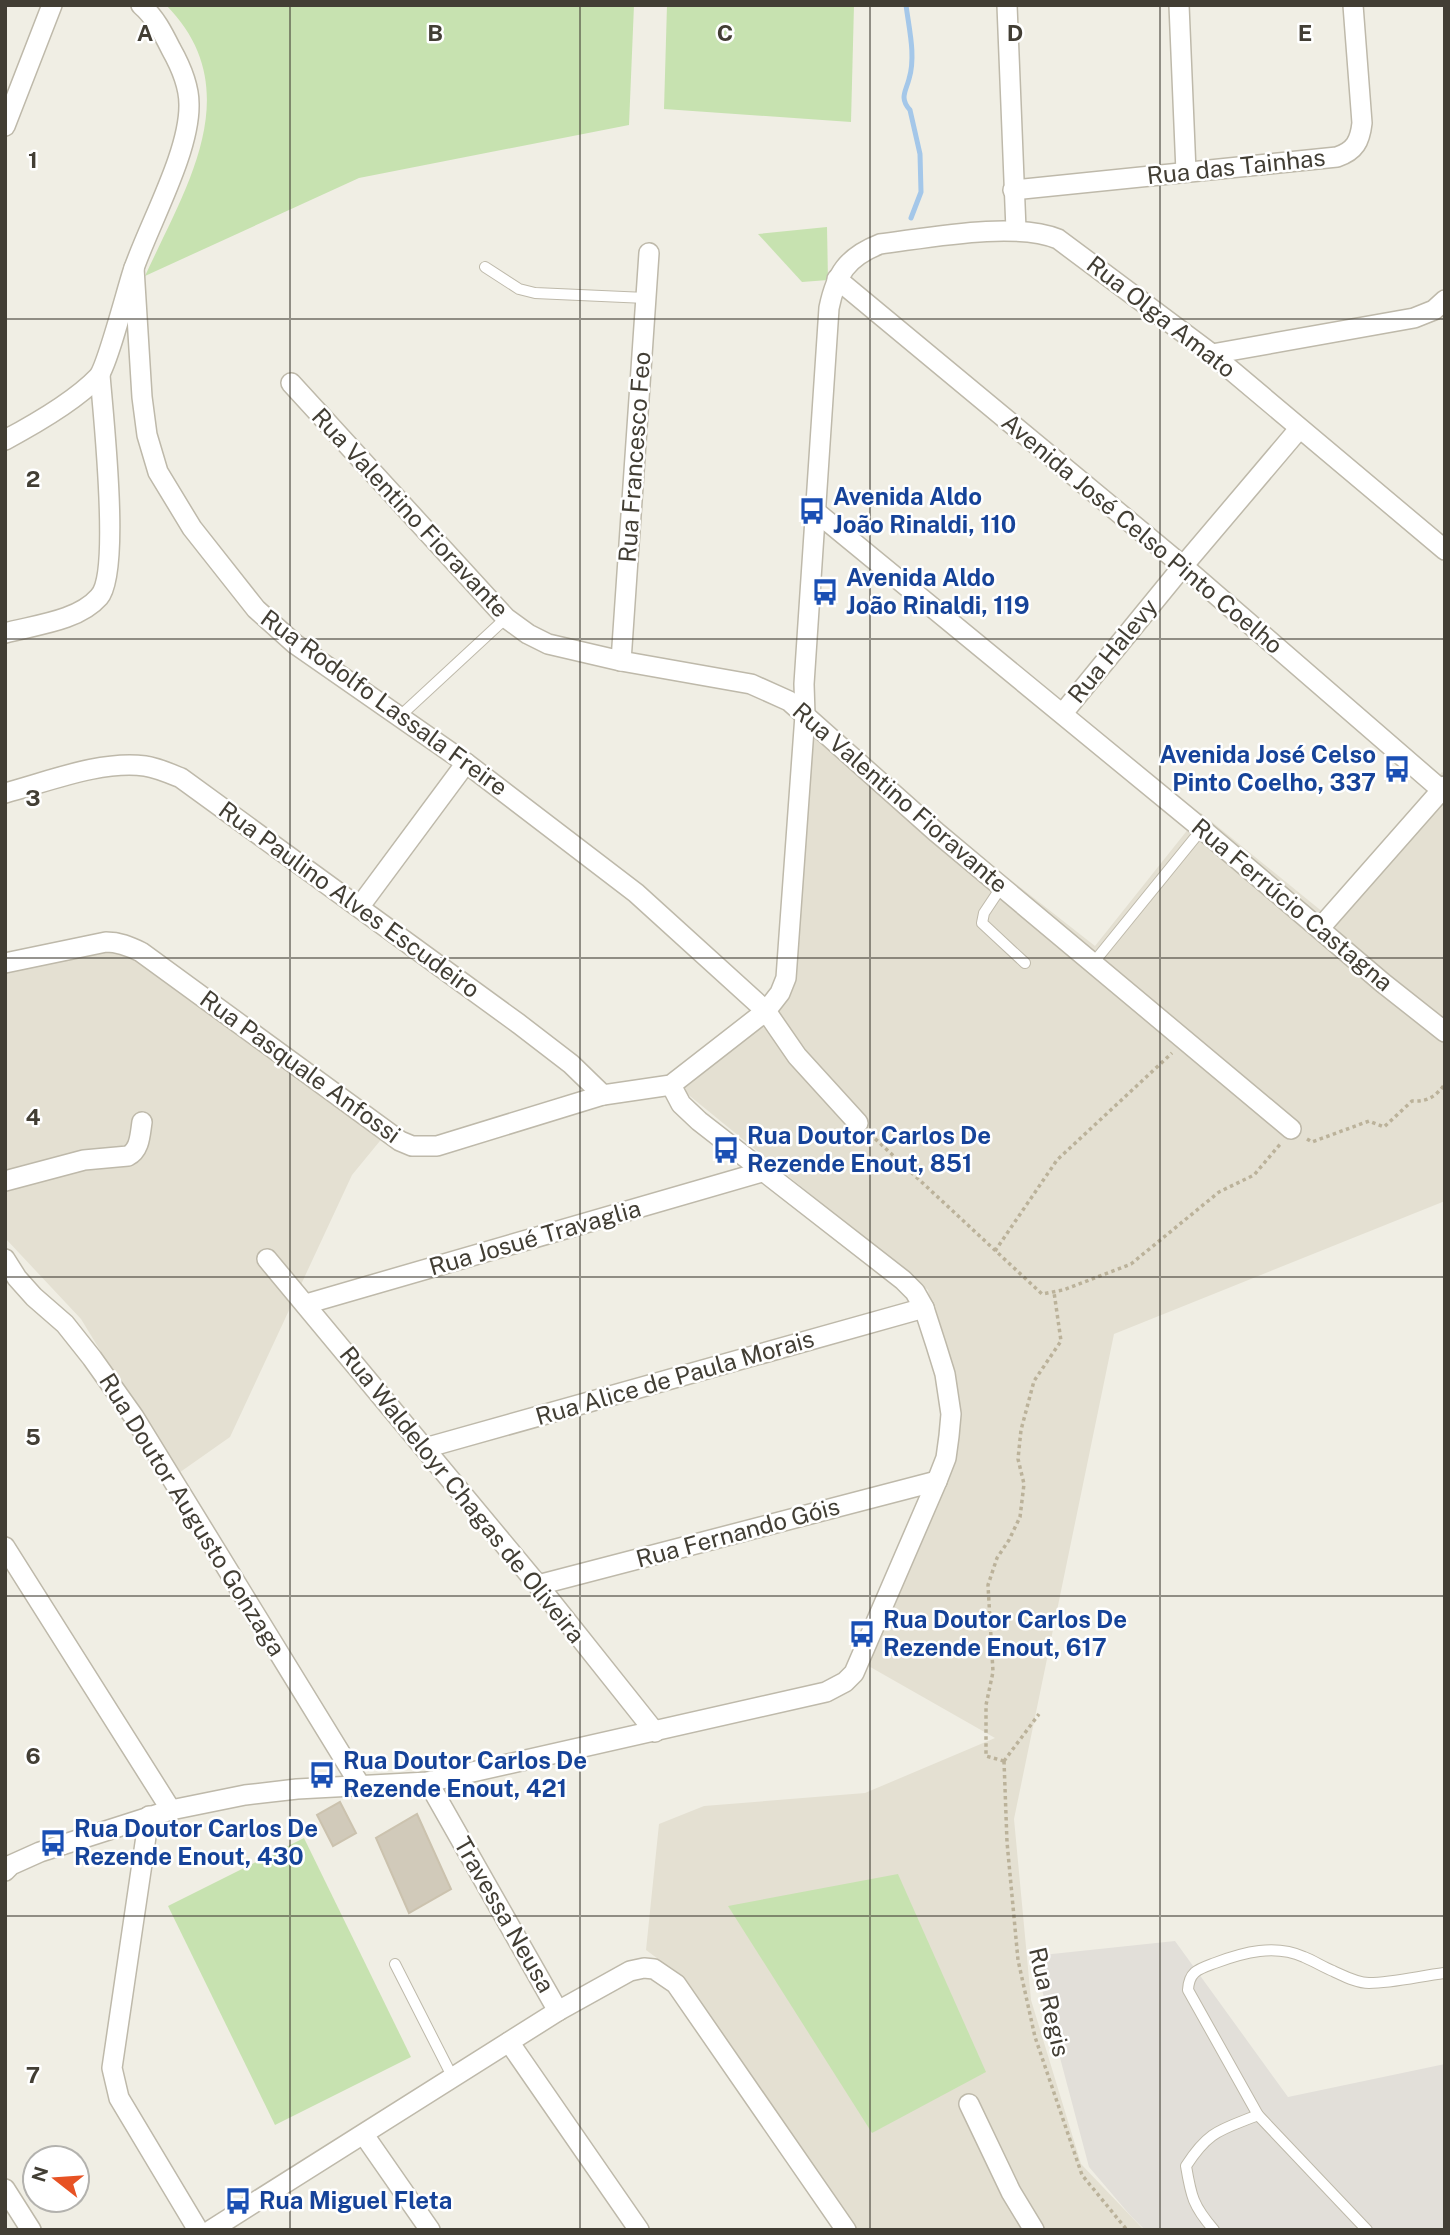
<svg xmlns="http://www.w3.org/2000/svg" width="1450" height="2235" font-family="'Public Sans',sans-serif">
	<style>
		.residential { fill: #e4e0d2 }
		.industrial { fill: #e2dfd9 }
		.green { fill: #c7e2b0 }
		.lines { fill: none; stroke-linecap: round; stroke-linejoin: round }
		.stream { stroke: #a4c7e9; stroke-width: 5 }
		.building { fill: #d1caba; stroke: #cbc2ae; stroke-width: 2 }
		.service-casing { stroke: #beb9aa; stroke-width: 12 }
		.minor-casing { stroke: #beb9aa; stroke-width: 22 }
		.path { stroke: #bbb29a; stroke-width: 3.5; stroke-dasharray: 3.5 3.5; stroke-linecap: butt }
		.service { stroke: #fff; stroke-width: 10 }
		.minor { stroke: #fff; stroke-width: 19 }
		.grid { fill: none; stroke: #423e34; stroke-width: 2; stroke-opacity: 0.55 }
		.labels { text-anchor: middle; stroke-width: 5; stroke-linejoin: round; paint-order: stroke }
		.street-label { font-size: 24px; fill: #423e34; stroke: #fff }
		.transit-label { font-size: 24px; font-weight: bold; fill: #164399; stroke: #fff; text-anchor: start }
		.grid-label { font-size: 23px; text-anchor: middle; font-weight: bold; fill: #423e34; stroke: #fff; stroke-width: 5; stroke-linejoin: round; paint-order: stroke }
	</style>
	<rect width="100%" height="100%" fill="#f0eee4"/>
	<g class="residential">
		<path d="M802,716L1095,946L1201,813L1324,913L1442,772L1445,774V1201L1114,1334L1014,1819L1031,2000L1081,2164L1144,2230H856L677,1973L646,1950L659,1824L704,1806L865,1793L995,1738L858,1660L946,1440L952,1404L928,1290L669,1079L768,1002L783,970Z"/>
		<path d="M119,932L340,1085L393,1125L352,1175L230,1437L176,1475L81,1319L5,1238V957Z"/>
	</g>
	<path class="industrial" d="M1175,1941L1288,2097L1445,2064V2230H1145L1130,2215L1089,2167L1033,1956Z"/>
	<g class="green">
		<path d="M166,5H634L629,125L359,178L145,276C185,189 250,90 166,5Z"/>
		<path d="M667,5H854L851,122L664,109Z"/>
		<path d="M827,227L828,280L802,282L758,234Z"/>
		<path d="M304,1838L411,2057L275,2125L168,1906Z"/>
		<path d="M898,1874L986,2072L872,2133L728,1906Z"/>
	</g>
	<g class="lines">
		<path class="stream" d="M906,5C909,29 916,56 909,79C906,91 899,98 910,110L920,154L921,192L911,218"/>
	</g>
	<g class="building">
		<path d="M340,1802L356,1833L333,1846L317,1815Z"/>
		<path d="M417,1814L451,1889L409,1913L376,1838Z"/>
	</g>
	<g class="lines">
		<defs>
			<g id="service">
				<path d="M485,267L519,289L535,293L646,298"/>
				<path d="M399,717L506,618"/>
				<path d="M1002,886L984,913L982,923L1025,963"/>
				<path d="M1094,962L1202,829"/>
				<path d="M395,1964L453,2078"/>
				<path d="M1214,2230C1193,2206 1191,2196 1186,2166C1209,2130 1221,2130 1258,2115"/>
				<path d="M1367,2230L1258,2115L1188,1990C1189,1971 1199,1969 1215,1963C1244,1952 1275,1944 1304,1957C1314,1961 1323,1967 1333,1971C1344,1976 1357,1983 1369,1983C1393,1983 1420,1976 1444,1973"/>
			</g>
			<g id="minor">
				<path d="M1007,5L1016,230"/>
				<path d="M1179,5L1186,172"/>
				<path d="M5,126L52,5"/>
				<path d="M1013,190L1337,157C1355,151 1360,141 1362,123L1353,5"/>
				<path d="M134,268L142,397L147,435L158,472L192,528L256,609L295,644L466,763L636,893L766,1011L797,1056L858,1123"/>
				<path d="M837,279L1183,566L1445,793"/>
				<path d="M1212,354L1414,318L1434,310L1445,300"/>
				<path d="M291,383L506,618L528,634L548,644L621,661L751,684L789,701L935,831L1291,1129"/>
				<path d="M5,440C35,424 75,401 98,377C107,367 127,289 133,271C149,224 190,152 189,104C189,85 180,65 171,49C163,33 155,17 141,5"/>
				<path d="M815,511L1202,829L1383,983L1445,1032"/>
				<path d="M5,633C35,625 78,621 99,597C121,573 103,414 100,375"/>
				<path d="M621,661L649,253"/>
				<path d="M1063,713L1183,566L1299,429"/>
				<path d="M5,793C47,782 101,760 145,766C158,768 169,773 181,778L519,1024L571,1064L603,1095L671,1085L766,1011L780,993L786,978L805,715L804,684L829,308C836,274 847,257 880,244C928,238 1014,221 1058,239L1212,354L1445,550"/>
				<path d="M360,906L466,763"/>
				<path d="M1320,928L1445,786"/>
				<path d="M5,963L106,942C119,942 129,946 141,952L400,1141L412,1146H437L603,1095"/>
				<path d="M5,1181L84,1160L128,1156C140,1150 140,1135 142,1122"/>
				<path d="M5,1259L17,1278L34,1297L65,1324L92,1358L134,1417L360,1785"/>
				<path d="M267,1259L538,1585L655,1732"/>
				<path d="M306,1304L765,1171"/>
				<path d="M425,1448L924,1308"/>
				<path d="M5,1547L171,1810"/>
				<path d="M538,1585L937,1481"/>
				<path d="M428,1782L558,2011"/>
				<path d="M149,1816L112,2068L119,2098L198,2230"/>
				<path d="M5,1871L11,1865L40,1852L171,1810L245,1795L297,1789L428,1782L826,1692L845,1682L854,1673L937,1481L946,1458L949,1436L951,1414L945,1374L936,1345L924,1308L915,1292L903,1280L699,1121L681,1104L671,1085"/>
				<path d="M509,2042L639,2230"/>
				<path d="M969,2104L1011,2192L1034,2230"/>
				<path d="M364,2135L430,2230"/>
				<path d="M5,2189L31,2230"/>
				<path d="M211,2230L558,2011L630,1971L644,1968L654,1969L676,1984L846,2230"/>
			</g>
		</defs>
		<use href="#service" class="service-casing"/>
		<use href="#minor" class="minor-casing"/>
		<g class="path">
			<path d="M870,1134L1042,1294L1063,1290L1131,1264L1219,1192L1254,1175L1282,1142"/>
			<path d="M1307,1139L1312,1142L1369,1121L1384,1127L1412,1101C1428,1102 1436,1096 1445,1084"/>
			<path d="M995,1251L1057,1160L1172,1053"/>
			<path d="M1004,1761L986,1756V1705L993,1672L988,1585L997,1558L1009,1540L1020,1517L1024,1484L1018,1459L1021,1430L1034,1381L1061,1341L1054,1292"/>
			<path d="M1004,1761L1007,1842L1018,1960L1035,2037L1082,2175L1127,2230"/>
			<path d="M1004,1761L1039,1714"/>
		</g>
		<use href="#service" class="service"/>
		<use href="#minor" class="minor"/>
	</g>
	<path class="grid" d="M290,5V2230M580,5V2230M870,5V2230M1160,5V2230M5,319H1445M5,639H1445M5,958H1445M5,1277H1445M5,1596H1445M5,1916H1445"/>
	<defs>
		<symbol id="bus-bare" viewBox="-9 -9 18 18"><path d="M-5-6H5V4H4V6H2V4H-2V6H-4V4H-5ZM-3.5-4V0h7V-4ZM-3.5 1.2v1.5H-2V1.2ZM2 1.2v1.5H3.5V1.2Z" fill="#1a4fb4" stroke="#fff" stroke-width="2.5" paint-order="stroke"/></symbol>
	</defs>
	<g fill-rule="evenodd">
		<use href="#bus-bare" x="793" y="492" width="38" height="38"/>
		<use href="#bus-bare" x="806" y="573" width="38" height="38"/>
		<use href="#bus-bare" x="1378" y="750" width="38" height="38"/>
		<use href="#bus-bare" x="707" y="1131" width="38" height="38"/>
		<use href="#bus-bare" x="843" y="1615" width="38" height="38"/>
		<use href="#bus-bare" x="303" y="1756" width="38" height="38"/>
		<use href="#bus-bare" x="34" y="1824" width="38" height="38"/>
		<use href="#bus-bare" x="219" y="2182" width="38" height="38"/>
	</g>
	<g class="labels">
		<g class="street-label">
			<text transform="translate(1236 167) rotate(-6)" y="8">Rua das Tainhas</text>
			<text transform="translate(1161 317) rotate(38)" y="8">Rua Olga Amato</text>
			<text transform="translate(635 457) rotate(-86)" y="8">Rua Francesco Feo</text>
			<text transform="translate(410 513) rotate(47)" y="8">Rua Valentino Fioravante</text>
			<text transform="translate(1142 534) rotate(40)" y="8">Avenida José Celso Pinto Coelho</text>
			<text transform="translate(1113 651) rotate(-51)" y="8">Rua Halevy</text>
			<text transform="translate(384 703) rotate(36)" y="8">Rua Rodolfo Lassala Freire</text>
			<text transform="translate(900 798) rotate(41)" y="8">Rua Valentino Fioravante</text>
			<text transform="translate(349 900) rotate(36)" y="8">Rua Paulino Alves Escudeiro</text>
			<text transform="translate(1292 905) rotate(40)" y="8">Rua Ferrúcio Castagna</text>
			<text transform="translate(300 1067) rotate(36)" y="8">Rua Pasquale Anfossi</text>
			<text transform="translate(535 1238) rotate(-16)" y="8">Rua Josué Travaglia</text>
			<text transform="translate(675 1378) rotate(-16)" y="8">Rua Alice de Paula Morais</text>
			<text transform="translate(462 1495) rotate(51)" y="8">Rua Waldeloyr Chagas de Oliveira</text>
			<text transform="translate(192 1515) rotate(58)" y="8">Rua Doutor Augusto Gonzaga</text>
			<text transform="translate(738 1533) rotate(-15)" y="8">Rua Fernando Góis</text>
			<text transform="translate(504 1915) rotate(60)" y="8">Travessa Neusa</text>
			<text transform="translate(1049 2002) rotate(77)" y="8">Rua Regis</text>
		</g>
		<g class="transit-label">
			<text x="833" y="505">Avenida Aldo<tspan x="833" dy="28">João Rinaldi, 110</tspan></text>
			<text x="846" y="586">Avenida Aldo<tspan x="846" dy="28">João Rinaldi, 119</tspan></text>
			<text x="1376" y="763" text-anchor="end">Avenida José Celso<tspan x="1376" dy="28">Pinto Coelho, 337</tspan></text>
			<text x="747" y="1144">Rua Doutor Carlos De<tspan x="747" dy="28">Rezende Enout, 851</tspan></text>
			<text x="883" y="1628">Rua Doutor Carlos De<tspan x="883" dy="28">Rezende Enout, 617</tspan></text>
			<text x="343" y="1769">Rua Doutor Carlos De<tspan x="343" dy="28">Rezende Enout, 421</tspan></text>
			<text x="74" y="1837">Rua Doutor Carlos De<tspan x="74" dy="28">Rezende Enout, 430</tspan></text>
			<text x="259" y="2209">Rua Miguel Fleta</text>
		</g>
	</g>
	<g class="grid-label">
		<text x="145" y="41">A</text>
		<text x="435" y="41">B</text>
		<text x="725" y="41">C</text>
		<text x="1015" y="41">D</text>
		<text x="1305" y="41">E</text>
		<text x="33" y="168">1</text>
		<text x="33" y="487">2</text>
		<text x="33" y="806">3</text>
		<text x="33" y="1125">4</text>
		<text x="33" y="1445">5</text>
		<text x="33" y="1764">6</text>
		<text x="33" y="2083">7</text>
	</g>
	<rect width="1450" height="2235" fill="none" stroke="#423e34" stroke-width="14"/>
	<g transform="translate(56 2179) rotate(287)"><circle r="33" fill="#ffffff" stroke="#b3b2ae" stroke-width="2"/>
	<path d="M0-5L12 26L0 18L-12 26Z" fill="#e75224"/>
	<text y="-10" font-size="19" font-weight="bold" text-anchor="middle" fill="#423e34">N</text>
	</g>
</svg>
